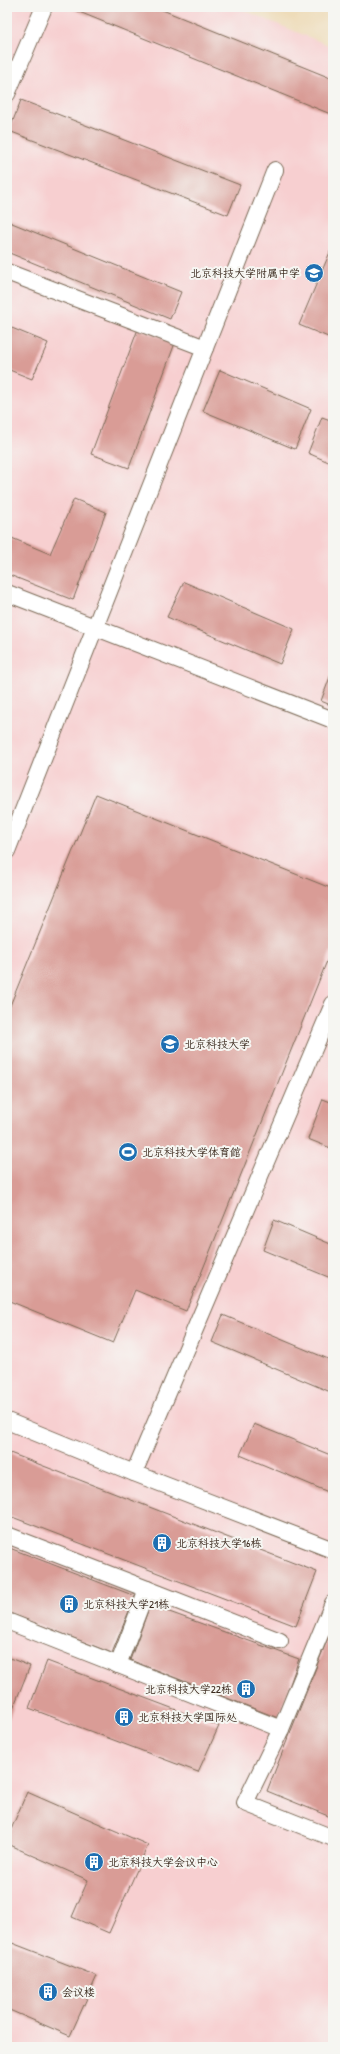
<svg xmlns="http://www.w3.org/2000/svg" width="340" height="2054" font-family="'Patrick Hand','LXGW WenKai TC',sans-serif">
	<style>
		.built { fill: #f7cfd0 }
		.building { fill: #d99c96 }
		.lines { fill: none; stroke-linecap: round; stroke-linejoin: round }
		.street-casing { stroke: #7a6854; stroke-width: 18 }
		.street { stroke: #fff; stroke-width: 16 }
		.labels { text-anchor: middle; stroke-width: 4; stroke-linejoin: round; paint-order: stroke }
		.poi-label { font-size: 11px; fill: #3b2a1e; stroke: #f6f6f2; text-anchor: start }
	</style>
	<rect width="100%" height="100%" fill="#f6f6f2"/>
	<filter id="ink" filterUnits="userSpaceOnUse"><feTurbulence type="fractalNoise" baseFrequency=".025" numOctaves="2"/><feDisplacementMap in="SourceGraphic" scale="8" xChannelSelector="R" yChannelSelector="G"/><feConvolveMatrix kernelMatrix="1 2 1 2 8 2 1 2 1" color-interpolation-filters="sRGB"/></filter>
	<filter id="wash" filterUnits="userSpaceOnUse"><feTurbulence type="fractalNoise" baseFrequency=".012" numOctaves="4" result="noise"/><feDisplacementMap in="SourceGraphic" scale="16" xChannelSelector="R" yChannelSelector="G"/><feGaussianBlur stdDeviation="0.9" result="paint"/><feColorMatrix in="noise" values="0 0 0 0 0 0 0 0 0 0 0 0 0 0 0 0 0 1.4 0 .05"/><feComposite in="paint" operator="in"/></filter>
	<g filter="url(#wash)">
		<rect width="100%" height="100%" fill="#eedcb9"/>
		<path class="built" d="M7,7H236L333,47V2047H21L7,2042Z"/>
		<g id="blocks">
			<g class="building">
				<path d="M67,7H155L333,79V115Z"/>
				<path d="M21,100L240,185L228,215L9,131Z"/>
				<path d="M7,221L181,292L170,319L7,252Z"/>
				<path d="M333,245V339L299,325Z"/>
				<path d="M7,326L48,343L32,379L7,369Z"/>
				<path d="M138,329L175,343L129,468L91,454Z"/>
				<path d="M220,370L311,409L295,449L203,411Z"/>
				<path d="M322,417L333,421V464L308,453Z"/>
				<path d="M74,499L106,512L73,600L7,574V536L50,554Z"/>
				<path d="M184,582L294,629L280,664L167,617Z"/>
				<path d="M333,669V706L321,701Z"/>
				<path d="M96,794L333,889V946L186,1311L135,1290L113,1343L7,1300V1013Z"/>
				<path d="M323,1099L333,1103V1149L308,1139Z"/>
				<path d="M274,1220L333,1245V1279L263,1250Z"/>
				<path d="M223,1315L333,1361V1393L212,1342Z"/>
				<path d="M254,1424L333,1456V1494L240,1455Z"/>
				<path d="M10,1453L317,1572L296,1626L7,1515V1460Z"/>
				<path d="M7,1547L135,1596L112,1653L7,1612Z"/>
				<path d="M150,1605L299,1659L278,1718L130,1660Z"/>
				<path d="M333,1625V1818L267,1791Z"/>
				<path d="M7,1657L30,1666L7,1723Z"/>
				<path d="M47,1661L219,1726L198,1772L29,1708Z"/>
				<path d="M27,1792L148,1845L109,1933L72,1917L88,1880L7,1844V1839Z"/>
				<path d="M7,1941L97,1976L70,2036L7,2009Z"/>
			</g>
		</g>
	</g>
	<g filter="url(#ink)">
		<use href="#blocks" fill-opacity="0" stroke="#7a6854" stroke-width="1"/>
		<g class="lines">
			<defs>
				<g id="street">
					<path d="M7,94L44,7"/>
					<path d="M7,272L205,348"/>
					<path d="M7,593L333,720"/>
					<path d="M7,851L275,170"/>
					<path d="M7,1421L134,1473L333,1550"/>
					<path d="M134,1473L333,1004"/>
					<path d="M7,1535L147,1589"/>
					<path d="M7,1621L281,1729L333,1603"/>
					<path d="M118,1665L147,1589L280,1641"/>
					<path d="M281,1729L245,1803L333,1838"/>
				</g>
			</defs>
			<use href="#street" class="street-casing"/>
			<use href="#street" class="street"/>
		</g>
	</g>
	<defs>
		<symbol id="school-disc" viewBox="-11 -11 22 22"><circle r="9.5" fill="#1f6fb2" stroke="#f6f6f2"/><path d="M0-5L7-2L0 1L-7-2ZM-4 1L0 2.5L4 1V4Q0 6-4 4Z" fill="#fff"/></symbol>
		<symbol id="university-disc" viewBox="-11 -11 22 22"><circle r="9.5" fill="#1f6fb2" stroke="#f6f6f2"/><path d="M0-5L7-2L0 1L-7-2ZM-4 1L0 2.5L4 1V4Q0 6-4 4Z" fill="#fff"/></symbol>
		<symbol id="stadium-disc" viewBox="-11 -11 22 22"><circle r="9.5" fill="#1f6fb2" stroke="#f6f6f2"/><path d="M0-5a6.5 5 0 1 0 0 10a6.5 5 0 1 0 0-10ZM-3.5-1.8h7v3.6h-7Z" fill="#fff"/></symbol>
		<symbol id="building-disc" viewBox="-11 -11 22 22"><circle r="9.5" fill="#1f6fb2" stroke="#f6f6f2"/><path d="M-4-6H4V6H1V3H-1V6H-4ZM-2.5-4.3h1.7v1.8h-1.7ZM.8-4.3h1.7v1.8H.8ZM-2.5-1h1.7V.8h-1.7ZM.8-1h1.7V.8H.8Z" fill="#fff"/></symbol>
	</defs>
	<g fill-rule="evenodd">
		<use href="#school-disc" x="303" y="262" width="22" height="22"/>
		<use href="#university-disc" x="159" y="1033" width="22" height="22"/>
		<use href="#stadium-disc" x="117" y="1141" width="22" height="22"/>
		<use href="#building-disc" x="151" y="1532" width="22" height="22"/>
		<use href="#building-disc" x="58" y="1593" width="22" height="22"/>
		<use href="#building-disc" x="235" y="1678" width="22" height="22"/>
		<use href="#building-disc" x="113" y="1706" width="22" height="22"/>
		<use href="#building-disc" x="83" y="1851" width="22" height="22"/>
		<use href="#building-disc" x="37" y="1981" width="22" height="22"/>
	</g>
	<g class="labels">
		<g class="poi-label">
			<text x="300" y="277" text-anchor="end">北京科技大学附属中学</text>
			<text x="184" y="1048">北京科技大学</text>
			<text x="142" y="1156">北京科技大学体育館</text>
			<text x="176" y="1547">北京科技大学16栋</text>
			<text x="83" y="1608">北京科技大学21栋</text>
			<text x="232" y="1693" text-anchor="end">北京科技大学22栋</text>
			<text x="138" y="1721">北京科技大学国际处</text>
			<text x="108" y="1866">北京科技大学会议中心</text>
			<text x="62" y="1996">会议楼</text>
		</g>
	</g>
	<rect width="340" height="2054" fill="none" stroke="#f6f6f2" stroke-width="24"/>
</svg>
